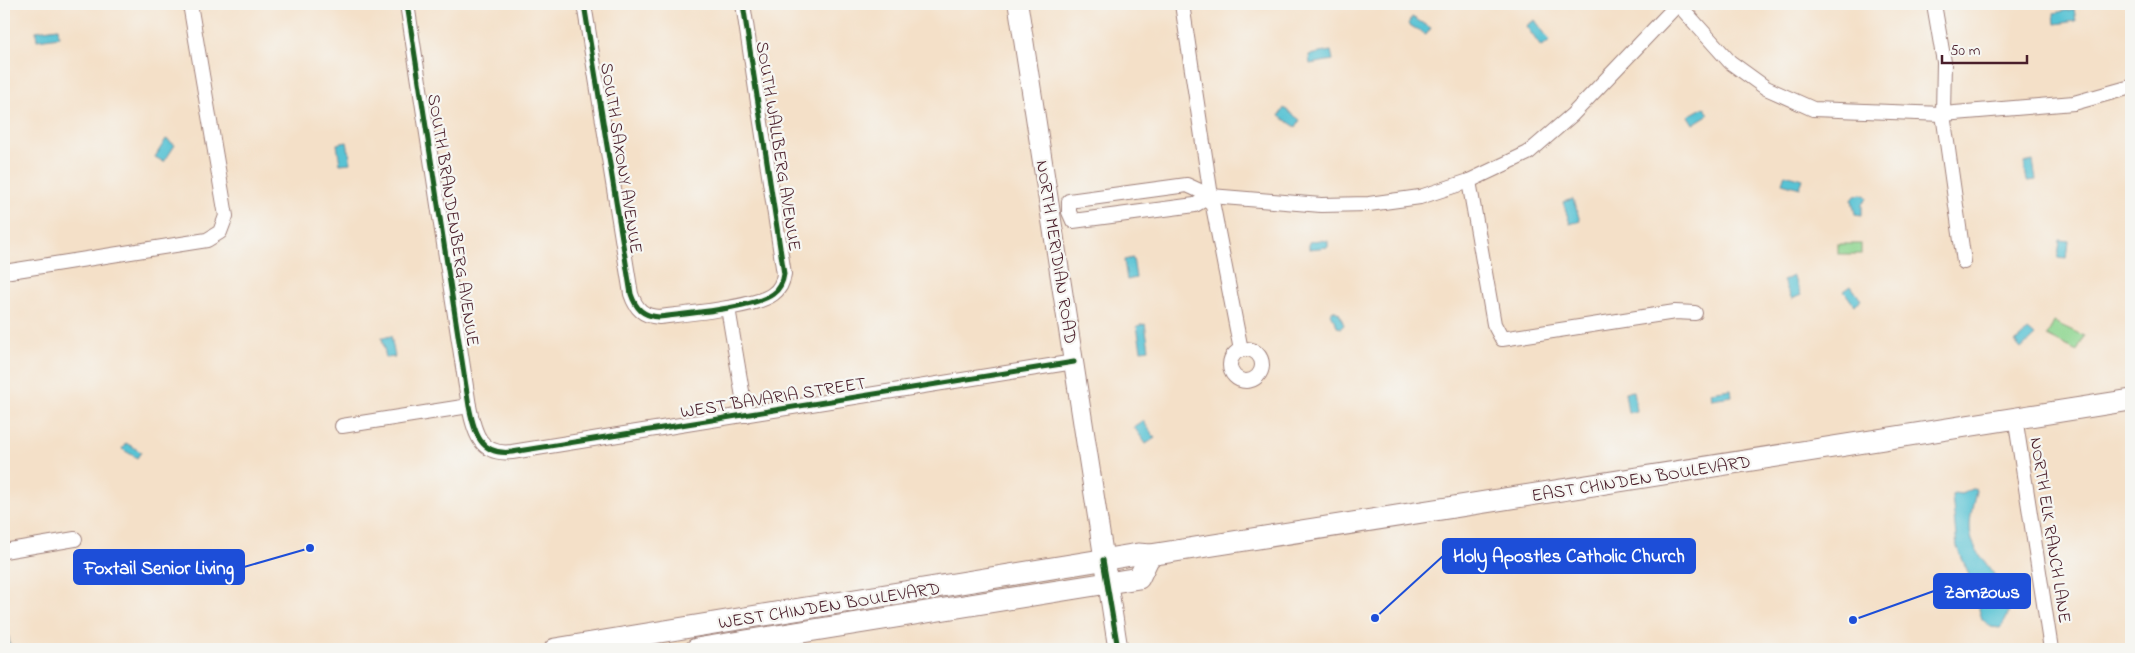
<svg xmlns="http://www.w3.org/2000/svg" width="2135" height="653" font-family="'Indie Flower',sans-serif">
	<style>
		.green { fill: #8fd691; stroke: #6c7a5e }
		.water { fill: #59c3d4; stroke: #527180 }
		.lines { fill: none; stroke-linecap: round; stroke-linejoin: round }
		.street-casing { stroke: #9f807a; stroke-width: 16 }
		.secondary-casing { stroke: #9f807a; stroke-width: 21 }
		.primary-casing { stroke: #9f807a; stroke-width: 23 }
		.street { stroke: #fff; stroke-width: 14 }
		.secondary { stroke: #fff; stroke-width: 19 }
		.primary { stroke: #fff; stroke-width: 21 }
		.cycleway-casing { stroke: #f6f6f2; stroke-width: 8 }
		.cycleway { stroke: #1b5e20; stroke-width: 5 }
		.labels { text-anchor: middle; stroke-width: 4.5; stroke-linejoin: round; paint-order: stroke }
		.street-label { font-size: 18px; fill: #4a1f2b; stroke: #f6f6f2 }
		.leader { fill: none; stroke: #1d4ed8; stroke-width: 2 }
		.callout-dot { fill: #1d4ed8; stroke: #f6f6f2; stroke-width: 2 }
		.callout { fill: #1d4ed8; stroke: #1d4ed8; stroke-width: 2 }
		.callout-label { font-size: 19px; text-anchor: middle; font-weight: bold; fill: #fff }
	</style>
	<rect width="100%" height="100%" fill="#f6f6f2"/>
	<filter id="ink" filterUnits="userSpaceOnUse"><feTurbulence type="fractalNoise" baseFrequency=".02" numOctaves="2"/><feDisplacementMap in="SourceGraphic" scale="10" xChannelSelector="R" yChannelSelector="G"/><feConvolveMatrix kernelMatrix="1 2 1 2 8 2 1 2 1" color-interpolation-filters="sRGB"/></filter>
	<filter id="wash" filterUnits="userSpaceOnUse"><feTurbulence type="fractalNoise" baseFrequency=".0096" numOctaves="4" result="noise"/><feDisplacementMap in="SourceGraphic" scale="20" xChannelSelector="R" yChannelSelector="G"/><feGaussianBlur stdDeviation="1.12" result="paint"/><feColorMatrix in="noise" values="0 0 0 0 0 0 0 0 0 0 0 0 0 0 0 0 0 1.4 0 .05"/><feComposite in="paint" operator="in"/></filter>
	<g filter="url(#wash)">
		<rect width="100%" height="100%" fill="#f4e0c8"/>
		<g class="green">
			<rect x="1838" y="244" width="23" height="10"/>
			<path d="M2054,322L2084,336L2077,351L2047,336Z"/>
		</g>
		<g class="water">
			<path d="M2074,9L2076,21L2055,24L2054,13Z"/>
			<path d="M1412,17L1431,28L1426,35L1408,24Z"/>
			<path d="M1535,20L1550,41L1541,47L1526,26Z"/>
			<path d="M58,28L59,37L37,40L36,31Z"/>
			<path d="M1331,51L1333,60L1310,64L1309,55Z"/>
			<path d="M1704,107L1709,114L1693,124L1688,116Z"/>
			<path d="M1284,108L1300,120L1296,127L1279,116Z"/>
			<path d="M166,139L175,145L164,162L155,157Z"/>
			<path d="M347,142L351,163L340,164L337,144Z"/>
			<path d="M2033,161L2036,180L2027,181L2024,163Z"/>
			<path d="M1785,174L1803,179L1800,188L1782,183Z"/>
			<path d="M1861,194L1866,196L1867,199L1862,204V215L1855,214L1852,200L1855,196Z"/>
			<path d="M1573,199L1580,221L1570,224L1563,202Z"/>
			<path d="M1319,240L1328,241V247L1309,249V242Z"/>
			<path d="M2060,240L2069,241L2067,259L2058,258Z"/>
			<path d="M1133,258L1136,278L1127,280L1124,260Z"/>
			<path d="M1793,276L1801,295L1792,299L1783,281Z"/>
			<path d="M1851,286L1861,300L1854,305L1844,291Z"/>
			<path d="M1333,310L1339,313L1344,325L1341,328L1337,327L1335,320L1330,314Z"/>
			<path d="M1145,324L1149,349L1141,350L1137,326Z"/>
			<path d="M2028,330L2035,336L2021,349L2015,342Z"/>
			<path d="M391,336L395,357L386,358L382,338Z"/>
			<path d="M1731,389L1732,396L1711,399L1710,392Z"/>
			<path d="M1634,391L1637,411L1628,413L1625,392Z"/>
			<path d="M1143,421L1155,438L1146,444L1134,427Z"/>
			<path d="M126,443L141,452L137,458L122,449Z"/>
			<path d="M1975,488L1976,491C1973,505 1968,522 1971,537C1979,566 2028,597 2000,628L1991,627L1982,619L1968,572L1957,547L1952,495L1954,493L1961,494Z"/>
			<path d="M4,626H7L10,646L4,647Z"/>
		</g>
	</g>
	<g filter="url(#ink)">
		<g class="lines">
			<defs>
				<g id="street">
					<path d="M407,4L469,406C474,432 480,456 512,452L1074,362"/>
					<path d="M584,4L631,294C636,309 643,316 659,317C683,314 755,308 773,294C780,289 783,282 784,274L743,4"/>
					<path d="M1182,4L1211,196L1241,350"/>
					<path d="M1678,4L1730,62L1766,88L1813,109L1943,114L2074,103L2131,87"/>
					<path d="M1934,4L1944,62L1943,114L1964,262"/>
					<path d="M1469,181L1494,324L1502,339L1675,312L1695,313"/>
					<path d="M1187,185L1211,196L1195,205L1073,221L1069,212V201Z"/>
					<path d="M1211,196L1321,205L1369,204L1420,197L1469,181L1528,153L1572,115L1678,4"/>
					<path d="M4,272L207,240L220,232L226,216L190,4"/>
					<path d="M728,308L746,415"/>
					<circle cx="1246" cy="365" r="16"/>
					<path d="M2015,417L2051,649"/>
					<path d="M342,426L469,406"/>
					<path d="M4,551L75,539"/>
				</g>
				<path id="secondary" d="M1018,4L1118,649"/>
				<g id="primary">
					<path d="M555,649L1138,554L1150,555L2131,400"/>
					<path d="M696,649L1139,578L1150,555"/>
				</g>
			</defs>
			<use href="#street" class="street-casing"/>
			<use href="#secondary" class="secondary-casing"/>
			<use href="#primary" class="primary-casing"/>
			<use href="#street" class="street"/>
			<use href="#secondary" class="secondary"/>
			<use href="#primary" class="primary"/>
			<defs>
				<g id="cycleway">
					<path d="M407,4L469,406C474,432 480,456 512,452L1074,362"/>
					<path d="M584,4L631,294C636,309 643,316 659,317C683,314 755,308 773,294C780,289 783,282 784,274L743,4"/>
					<path d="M1103,560L1118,649"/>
				</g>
			</defs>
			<use href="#cycleway" class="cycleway-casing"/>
			<use href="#cycleway" class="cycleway"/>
		</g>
	</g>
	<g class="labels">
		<g class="street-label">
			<text transform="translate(779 146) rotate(81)" y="6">SOUTH WALLBERG AVENUE</text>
			<text transform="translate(622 158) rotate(81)" y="6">SOUTH SAXONY AVENUE</text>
			<text transform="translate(454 220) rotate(81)" y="6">SOUTH BRANDENBERG AVENUE</text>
			<text transform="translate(1057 252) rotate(81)" y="6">NORTH MERIDIAN ROAD</text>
			<text transform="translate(773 397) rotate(-9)" y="6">WEST BAVARIA STREET</text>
			<text transform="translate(1641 478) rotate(-9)" y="6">EAST CHINDEN BOULEVARD</text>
			<text transform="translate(2051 530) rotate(81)" y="6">NORTH ELK RANCH LANE</text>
			<text transform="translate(829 605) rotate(-9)" y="6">WEST CHINDEN BOULEVARD</text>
		</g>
	</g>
	<path class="leader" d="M1375 618L1443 556M310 548L244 567M1853 620L1934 591"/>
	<g class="callout-dot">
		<circle cx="1375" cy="618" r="5"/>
		<circle cx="310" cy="548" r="5"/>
		<circle cx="1853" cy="620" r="5"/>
	</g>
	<g class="callout">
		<rect x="1443" y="539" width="252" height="34" rx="5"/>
		<rect x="74" y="550" width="170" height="34" rx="5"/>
		<rect x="1934" y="574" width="96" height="34" rx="5"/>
	</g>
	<g class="callout-label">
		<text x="1569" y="562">Holy Apostles Catholic Church</text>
		<text x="159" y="574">Foxtail Senior Living</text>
		<text x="1982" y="598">Zamzows</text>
	</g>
	<rect width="2135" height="653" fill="none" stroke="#f6f6f2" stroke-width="20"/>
	<path d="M1942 55v8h85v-8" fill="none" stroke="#4a1f2b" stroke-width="2.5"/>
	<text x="1950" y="55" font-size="15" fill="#4a1f2b" stroke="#f6f6f2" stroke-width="4" paint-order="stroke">50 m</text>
</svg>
